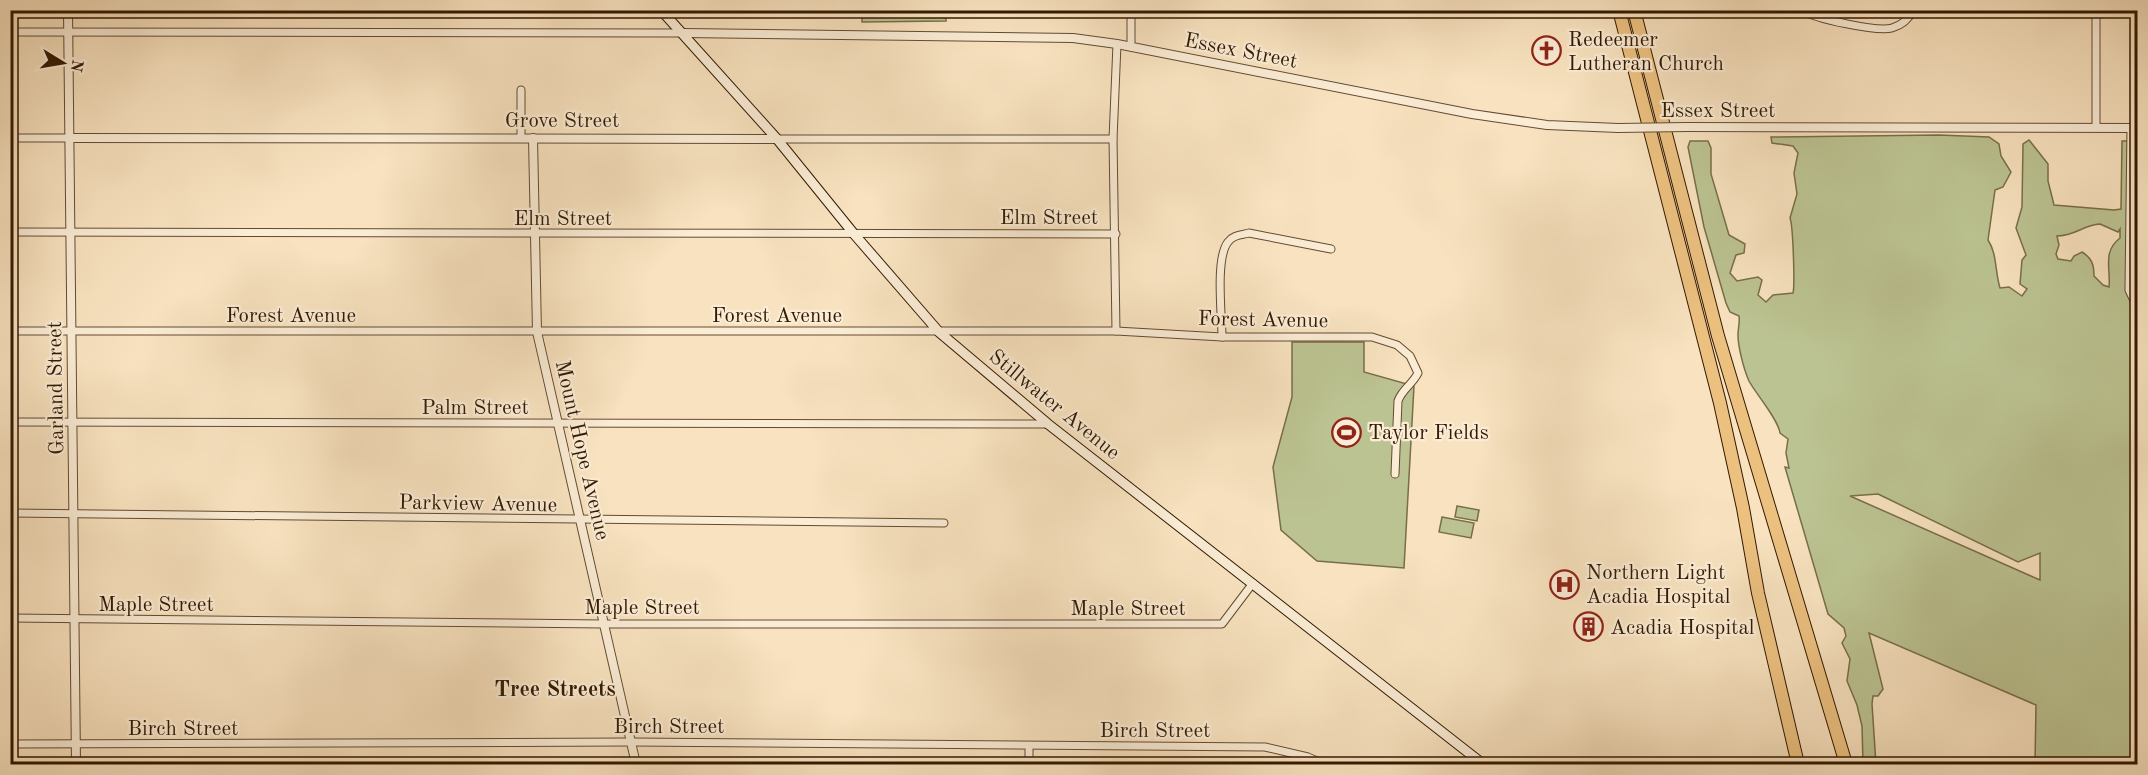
<svg xmlns="http://www.w3.org/2000/svg" width="2148" height="775" font-family="'Old Standard TT',serif">
	<style>
		.green { fill: #bcc392; stroke: #786e49; stroke-width: 1.5; fill-rule: evenodd }
		.lines { fill: none; stroke-linecap: round; stroke-linejoin: round }
		.minor-casing { stroke: #644b30; stroke-width: 9 }
		.tertiary-casing { stroke: #644b30; stroke-width: 10 }
		.secondary-casing { stroke: #331900; stroke-width: 11 }
		.motorway-casing { stroke: #331900; stroke-width: 14 }
		.minor { stroke: #faecd5; stroke-width: 7 }
		.tertiary { stroke: #faecd5; stroke-width: 8 }
		.secondary { stroke: #faecd5; stroke-width: 9 }
		.motorway { stroke: #ecc180; stroke-width: 12 }
		.tertiary-bridge-casing { stroke: #644b30; stroke-width: 10; stroke-linecap: butt }
		.tertiary-bridge { stroke: #faecd5; stroke-width: 8 }
		.labels { text-anchor: middle; stroke-width: 4.5; stroke-linejoin: round; paint-order: stroke }
		.poi-label { font-size: 21px; fill: #331900; stroke: #faecd5; text-anchor: start }
		.street-label { font-size: 21px; fill: #331900; stroke: #faecd5 }
		.neighbourhood-label { font-size: 22px; font-weight: bold; fill: #331900; stroke: #faecd5 }
	</style>
	<rect width="100%" height="100%" fill="#f8e2bf"/>
	<filter id="stains"><feTurbulence type="fractalNoise" baseFrequency=".00333" numOctaves="4"/><feColorMatrix values="0 0 0 0 .2 0 0 0 0 .09 0 0 0 0 .02 0 0 0 .5 -.17"/></filter>
	<radialGradient id="worn" r=".72"><stop offset=".6" stop-color="#630" stop-opacity="0"/><stop offset="1" stop-color="#630" stop-opacity=".3"/></radialGradient>
	<g class="green">
		<path d="M862,11H946V21L862,22Z"/>
		<path d="M1939,135L1989,137L1999,144L2001,156L2011,172L2003,187L1995,190L1988,240C1997,253 1995,272 2000,288L2009,287L2022,296L2027,289L2020,284L2022,260L2026,255L2016,228L2022,207L2023,144L2029,140L2048,164V181L2054,205L2114,210L2121,209L2122,141H2137V764H2035L2036,705L1869,633L1883,689L1878,696H1873L1872,704L1876,764H1863L1862,726L1857,705L1847,681L1850,659L1842,643L1846,636L1844,628L1828,614L1785,467L1789,468L1786,453L1788,439L1780,433C1778,419 1756,394 1749,381C1744,370 1738,347 1738,335C1738,328 1740,323 1739,316L1730,312L1726,303L1704,227L1688,147L1690,141H1708L1711,148V174L1729,235L1745,244L1744,253L1736,255L1730,273L1737,281L1758,277L1762,280L1758,295L1766,302L1773,295L1793,293C1795,285 1793,225 1790,218L1797,194L1794,173L1798,153L1793,146L1772,143L1771,137ZM2100,224L2118,232L2120,229V238C2102,252 2111,269 2109,287L2103,285L2094,276C2094,265 2092,258 2082,252L2074,256L2071,261L2058,259L2056,254L2059,245L2057,236C2075,236 2083,225 2100,224ZM1878,494L2018,562L2040,553V580L1850,496Z"/>
		<path d="M1292,342H1364V372L1414,386L1404,568L1317,561L1281,530L1273,467L1292,397Z"/>
		<path d="M1457,506L1479,510L1477,521L1455,517Z"/>
		<path d="M1442,517L1474,523L1471,538L1439,532Z"/>
	</g>
	<g class="lines">
		<defs>
			<g id="minor">
				<path d="M1802,10C1815,19 1878,32 1892,28C1902,25 1909,19 1913,10"/>
				<path d="M10,32L683,33"/>
				<path d="M1131,47V10"/>
				<path d="M521,90V138"/>
				<path d="M2096,127V10"/>
				<path d="M2131,128L2129,290L2138,309"/>
				<path d="M10,138H70"/>
				<path d="M777,139H1113"/>
				<path d="M10,232L1116,234"/>
				<path d="M10,331H1116L1222,337H1372L1397,345L1410,356L1418,373C1412,385 1402,389 1398,401L1395,474"/>
				<path d="M1116,331L1113,139L1117,44"/>
				<path d="M1222,337C1222,316 1215,258 1228,242C1233,235 1241,235 1249,233L1331,249"/>
				<path d="M10,422L1048,424"/>
				<path d="M10,513L944,523"/>
				<path d="M10,618L604,624H1222L1253,583"/>
				<path d="M10,744L630,742L1265,747L1308,757L1324,764"/>
				<path d="M1029,764V747"/>
			</g>
			<g id="tertiary">
				<path d="M68,10L76,764"/>
				<path d="M683,33L1073,38L1117,44L1472,114L1547,125L1618,128"/>
				<path d="M1686,127L2138,128"/>
				<path d="M70,138L777,139"/>
				<path d="M533,138L537,332L636,764"/>
			</g>
			<path id="secondary" d="M661,10L777,139L854,234L939,332L1048,424L1483,764"/>
			<g id="motorway">
				<path d="M1619,10L1720,403L1743,508L1758,593L1798,764"/>
				<path d="M1634,10L1718,336L1846,764"/>
			</g>
		</defs>
		<use href="#minor" class="minor-casing"/>
		<use href="#tertiary" class="tertiary-casing"/>
		<use href="#secondary" class="secondary-casing"/>
		<use href="#motorway" class="motorway-casing"/>
		<use href="#minor" class="minor"/>
		<use href="#tertiary" class="tertiary"/>
		<use href="#secondary" class="secondary"/>
		<use href="#motorway" class="motorway"/>
		<defs>
			<path id="tertiary-bridge" d="M1618,128L1686,127"/>
		</defs>
		<use href="#tertiary-bridge" class="tertiary-bridge-casing"/>
		<use href="#tertiary-bridge" class="tertiary-bridge"/>
	</g>
	<defs>
		<symbol id="church-ring" viewBox="-11 -11 22 22"><circle r="9.5" fill="#faecd5" stroke="#8f2418" stroke-width="1.5"/><path d="M-1.2-6h2.4v3.5h3.3v2.4h-3.3V6h-2.4V-.1h-3.3v-2.4h3.3Z" fill="#8f2418"/></symbol>
		<symbol id="stadium-ring" viewBox="-11 -11 22 22"><circle r="9.5" fill="#faecd5" stroke="#8f2418" stroke-width="1.5"/><path d="M0-5a6.5 5 0 1 0 0 10a6.5 5 0 1 0 0-10ZM-3.5-1.8h7v3.6h-7Z" fill="#8f2418"/></symbol>
		<symbol id="hospital-ring" viewBox="-11 -11 22 22"><circle r="9.5" fill="#faecd5" stroke="#8f2418" stroke-width="1.5"/><path d="M-5-5h3v3.5h4V-5h3V5h-3V1.5h-4V5h-3Z" fill="#8f2418"/></symbol>
		<symbol id="building-ring" viewBox="-11 -11 22 22"><circle r="9.5" fill="#faecd5" stroke="#8f2418" stroke-width="1.5"/><path d="M-4-6H4V6H1V3H-1V6H-4ZM-2.5-4.3h1.7v1.8h-1.7ZM.8-4.3h1.7v1.8H.8ZM-2.5-1h1.7V.8h-1.7ZM.8-1h1.7V.8H.8Z" fill="#8f2418"/></symbol>
	</defs>
	<g fill-rule="evenodd">
		<use href="#church-ring" x="1530" y="34" width="33" height="33"/>
		<use href="#stadium-ring" x="1330" y="416" width="33" height="33"/>
		<use href="#hospital-ring" x="1548" y="568" width="33" height="33"/>
		<use href="#building-ring" x="1572" y="610" width="33" height="33"/>
	</g>
	<g class="labels">
		<g class="poi-label">
			<text x="1568" y="46">Redeemer<tspan x="1568" dy="24">Lutheran Church</tspan></text>
			<text x="1368" y="439">Taylor Fields</text>
			<text x="1586" y="579">Northern Light<tspan x="1586" dy="24">Acadia Hospital</tspan></text>
			<text x="1610" y="634">Acadia Hospital</text>
		</g>
		<g class="street-label">
			<text transform="translate(1241 50) rotate(11)" y="7">Essex Street</text>
			<text x="1718" y="117">Essex Street</text>
			<text x="562" y="127">Grove Street</text>
			<text x="1049" y="224">Elm Street</text>
			<text x="563" y="225">Elm Street</text>
			<text x="291" y="322">Forest Avenue</text>
			<text x="777" y="322">Forest Avenue</text>
			<text transform="translate(1263 319) rotate(1)" y="7">Forest Avenue</text>
			<text transform="translate(55 388) rotate(-91)" y="7">Garland Street</text>
			<text transform="translate(1055 404) rotate(39)" y="7">Stillwater Avenue</text>
			<text x="475" y="414">Palm Street</text>
			<text transform="translate(583 450) rotate(77)" y="7">Mount Hope Avenue</text>
			<text transform="translate(478 503) rotate(1)" y="7">Parkview Avenue</text>
			<text x="156" y="611">Maple Street</text>
			<text x="642" y="614">Maple Street</text>
			<text x="1128" y="615">Maple Street</text>
			<text x="669" y="733">Birch Street</text>
			<text x="183" y="735">Birch Street</text>
			<text x="1155" y="737">Birch Street</text>
		</g>
		<g class="neighbourhood-label">
			<text x="555" y="696">Tree Streets</text>
		</g>
	</g>
	<rect width="2148" height="775" fill="none" stroke="#f8e2bf" stroke-width="36"/>
	<rect x="12" y="12" width="2124" height="751" fill="none" stroke="#331900" stroke-width="3"/>
	<rect x="18" y="18" width="2112" height="739" fill="none" stroke="#331900" stroke-width="1.5"/>
	<g transform="translate(63 63) rotate(101)" stroke="#faecd5" stroke-width="4.5" paint-order="stroke">
	<path d="M0-4.5L10 22L0 15L-10 22Z" fill="#331900"/>
	<text y="-9" font-size="16" font-weight="bold" text-anchor="middle" fill="#331900">N</text>
	</g>
	<rect width="100%" height="100%" filter="url(#stains)"/>
	<rect width="100%" height="100%" fill="url(#worn)"/>
</svg>
